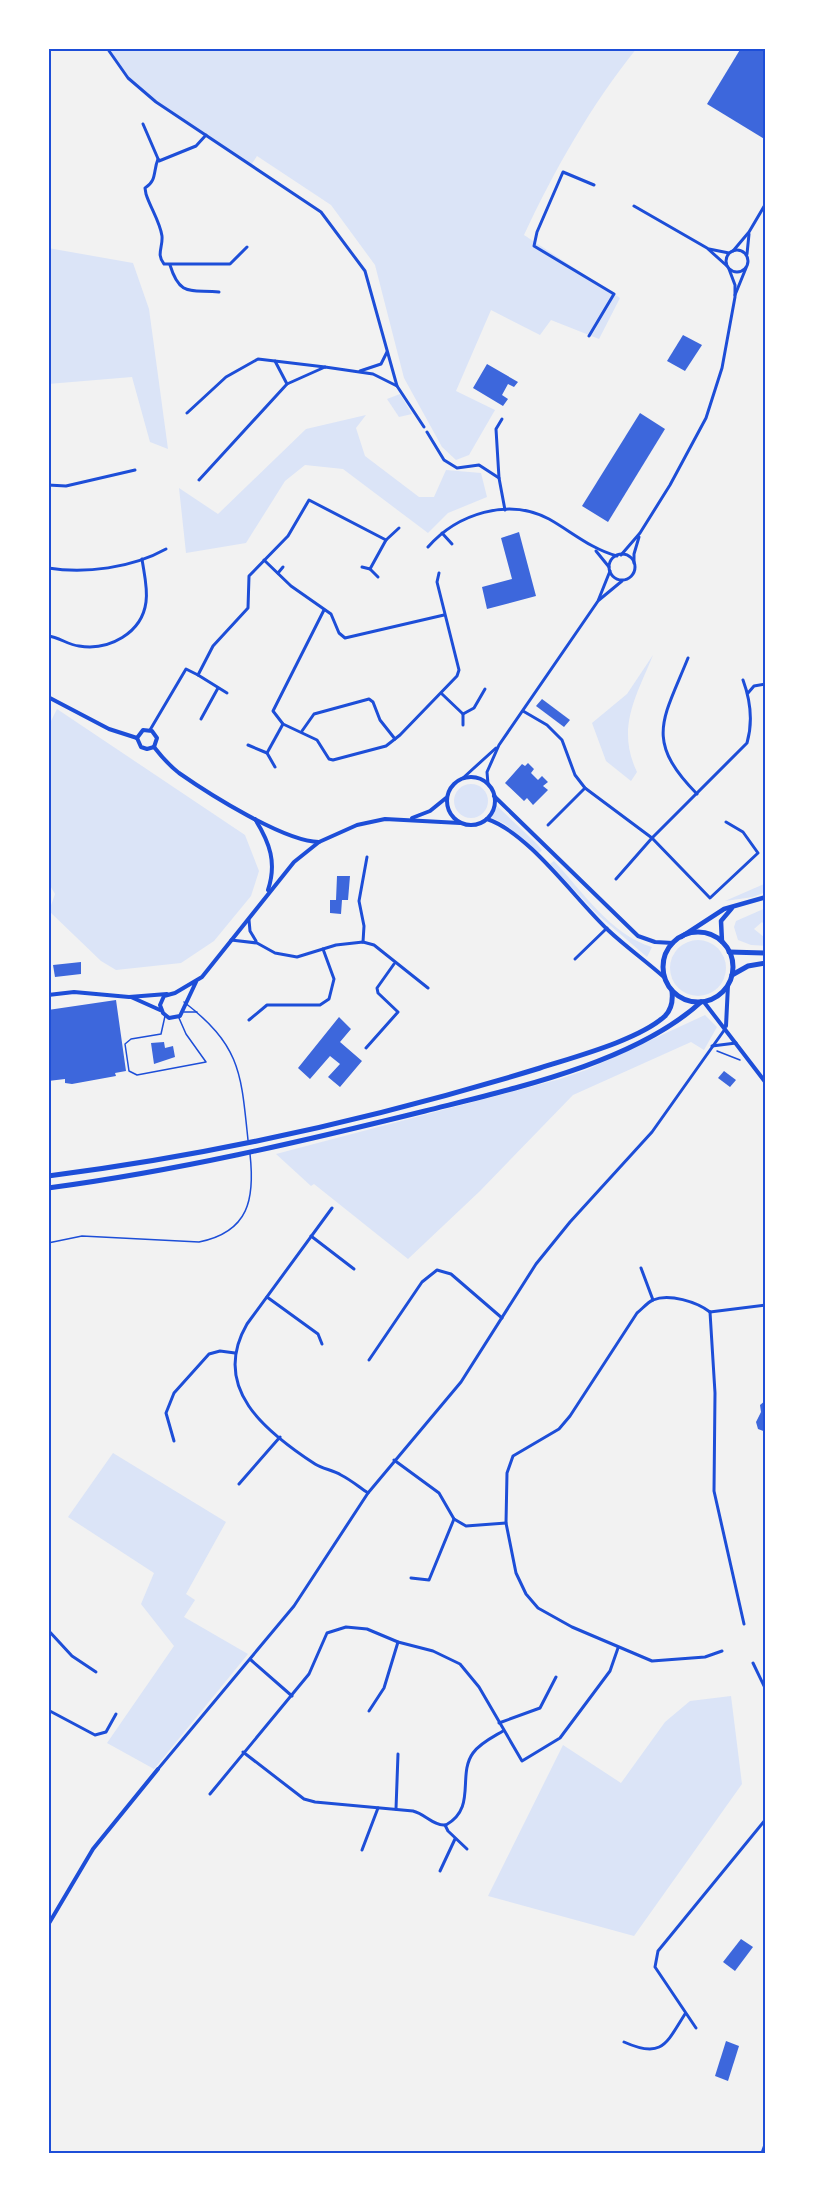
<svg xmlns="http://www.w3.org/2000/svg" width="814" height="2201" font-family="Karla,sans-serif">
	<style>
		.green { fill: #dbe4f7 }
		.building { fill: #3d67dc }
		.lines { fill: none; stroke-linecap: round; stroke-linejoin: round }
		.path { stroke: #1d4ed8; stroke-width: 1.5 }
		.service { stroke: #1d4ed8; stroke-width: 1.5 }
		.minor { stroke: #1d4ed8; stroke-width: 3 }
		.tertiary { stroke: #1d4ed8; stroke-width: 4 }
		.primary { stroke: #1d4ed8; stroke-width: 4.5 }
		.trunk { stroke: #1d4ed8; stroke-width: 5 }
		.neatline { fill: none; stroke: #1d4ed8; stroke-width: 2 }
	</style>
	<rect width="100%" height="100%" fill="#f2f2f2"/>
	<g class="green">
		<path d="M107,48H637C591,105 555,169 524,235L620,298L599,339L551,320L540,335L491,310L456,391L495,410L469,455L456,460L442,447L404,378L375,265L331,205L257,156L251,165L156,102L128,78Z"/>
		<path d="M48,248L133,263L149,309L168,449L150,442L132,377L48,384Z"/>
		<path d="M400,394L412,414L399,417L387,399Z"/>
		<path d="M366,415L356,428L365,456L419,497H434L446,470L481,473L487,497L448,513L428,533L343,469L305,465L285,481L246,543L186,553L179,488L218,514L306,429Z"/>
		<path d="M653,655C636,697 616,728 637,772L631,781L606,761L592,723L627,694Z"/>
		<path d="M57,709L245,835L259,871L251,896L214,941L181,963L116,970L101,961L49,911L55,894L48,882V727Z"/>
		<circle cx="471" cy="801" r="17"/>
		<path d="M496,805L537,844L542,850L539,853L505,824L490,817Z"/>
		<path d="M554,861C582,891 611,935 652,947L647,957L598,915L550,864Z"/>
		<path d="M766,883V892L753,897L725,901Z"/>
		<path d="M766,908V927L762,922L754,929L764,937L766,946L751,945L738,940L734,927L736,921Z"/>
		<circle cx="698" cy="968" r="28"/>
		<path d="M705,1015L717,1027L704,1050L691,1042L573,1095L480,1191L408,1259L314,1184L311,1186L276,1154L560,1079L586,1070Z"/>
		<path d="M113,1453L226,1522L186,1594L195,1600L184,1617L248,1654L154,1769L107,1743L174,1646L141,1604L154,1573L68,1517Z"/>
		<path d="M731,1696L742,1784L634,1936L488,1896L563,1745L621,1783L665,1722L690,1701Z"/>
	</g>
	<g class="building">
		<path d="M741,48H758L766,53V140L707,104Z"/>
		<path d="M683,335L702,345L685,371L667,361Z"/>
		<path d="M487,364L518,382L514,387L508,384L502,395L508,399L503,406L473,388Z"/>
		<path d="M640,413L665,429L608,522L582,506Z"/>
		<path d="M519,532L536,596L487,609L482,587L512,579L501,538Z"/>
		<path d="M542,699L570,720L564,727L536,706Z"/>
		<path d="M528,763L534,769L531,773L538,780L542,776L548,782L543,786L548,790L533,805L527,798L524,801L505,783L522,764L525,766Z"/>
		<path d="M337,876H350L348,900H342L341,914L330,913V900H336Z"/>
		<path d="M81,962V974L55,977L53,965Z"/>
		<path d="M116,1000L126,1071L115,1073L116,1076L72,1084L65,1083V1079L48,1081V1010Z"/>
		<path d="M339,1017L351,1029L340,1042L362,1061L340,1087L328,1077L340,1064L330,1056L310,1079L298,1068Z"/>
		<path d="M164,1042L165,1048L173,1046L175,1057L154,1064L151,1043Z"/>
		<path d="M724,1071L736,1080L730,1087L718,1078Z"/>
		<path d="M766,1400V1432L758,1429L756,1422L761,1412L760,1405Z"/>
		<path d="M741,1939L753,1947L735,1971L723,1962Z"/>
		<path d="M726,2041L739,2046L728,2081L715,2076Z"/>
	</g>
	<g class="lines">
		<path class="path" d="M717,1051L740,1060"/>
		<g class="service">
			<path d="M184,1002C241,1046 241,1073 248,1140"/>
			<path d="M184,1012H197"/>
			<path d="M165,1016L161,1034L131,1039L125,1044L129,1071L137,1075L206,1062L186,1034L179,1018"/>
			<path d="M48,1243L82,1236L199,1242C249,1232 255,1199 250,1154"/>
		</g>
		<g class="minor">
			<path d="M107,48L128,78L156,102L321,212L365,271L397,386L424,427"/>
			<path d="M143,124L159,161L196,146L206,135"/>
			<path d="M158,159C153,171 157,181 145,188L146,194C150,207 160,222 162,236C163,248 156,254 164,264H230L247,247"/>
			<path d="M634,206L707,248L727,266"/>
			<path d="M709,249L729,253"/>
			<circle cx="737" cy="261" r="11"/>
			<path d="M733,251L749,232L766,203"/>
			<path d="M747,254L749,234"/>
			<path d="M170,265C180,298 192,289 219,292"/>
			<path d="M735,295L746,268"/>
			<path d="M589,336L614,294L534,246L537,232L563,172L594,185"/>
			<path d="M275,361L287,384"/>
			<path d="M360,371L381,364L387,352"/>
			<path d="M187,413L226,377L258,359L325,367"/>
			<path d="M427,432L444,460L457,468L479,465L499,478L505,510"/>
			<path d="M499,478L496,429L502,419"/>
			<path d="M199,480L287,384L325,367L373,374L397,386"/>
			<path d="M48,485L66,486L135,470"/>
			<path d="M442,533L452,544"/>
			<path d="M428,547C457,514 508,497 549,519C572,532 591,549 617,556"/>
			<path d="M596,551L609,567"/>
			<circle cx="622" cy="567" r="13"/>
			<path d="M621,555L640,533L670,485L706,418L722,368L735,297V285L729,269"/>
			<path d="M264,560L291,586L331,614L339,633L345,638L444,615"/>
			<path d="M634,563V554L639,537"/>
			<path d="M362,567L370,569L378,577"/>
			<path d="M48,568C85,574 132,568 166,549"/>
			<path d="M370,569L386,540L399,528"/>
			<path d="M278,573L283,567"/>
			<path d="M599,600L622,581"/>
			<path d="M324,610L273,711L283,724L317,740L329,759L333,760L386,746L400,735L457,676L459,670L437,582L439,573"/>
			<path d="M48,636C59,637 68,645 79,646C109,651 142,633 146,602C148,588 144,573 142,559"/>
			<path d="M688,658C663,720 644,740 697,794"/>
			<path d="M198,675L227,693"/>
			<path d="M748,693L754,686L766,684"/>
			<path d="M442,694L463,714L474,708L485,689"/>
			<path d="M523,711L547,725L562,740L575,775L585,788L652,838L710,898L758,853L743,832L726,822"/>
			<path d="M463,714V725"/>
			<path d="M201,719L218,688"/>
			<path d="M150,730L186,669L198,675L213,646L248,608L249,576L288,536L309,500L386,540"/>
			<path d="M302,731L314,714L369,699L373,702L380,720L395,739"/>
			<path d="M248,745L267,753L275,767"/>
			<path d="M267,753L283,724"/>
			<path d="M463,778L496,748"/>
			<path d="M488,784L487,772L499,745L598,601L610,571"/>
			<path d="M548,825L585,788"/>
			<path d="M616,879L652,838L747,743C753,722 750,699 743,680"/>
			<path d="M249,920L250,931L256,941"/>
			<path d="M231,940L257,943L275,953L297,957L336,945L363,942L374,945L428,988"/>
			<path d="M363,942L364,926L359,901L367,857"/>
			<path d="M575,959L607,928"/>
			<path d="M249,1020L267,1005H320L329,999L334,979L323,949"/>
			<path d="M712,1046L736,1043"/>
			<path d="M366,1048L398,1012L378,993L377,988L394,964"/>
			<path d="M332,1208L247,1324C210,1388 266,1432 315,1464C323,1469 333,1470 341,1475C351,1480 359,1487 368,1493"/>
			<path d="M311,1236L354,1269"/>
			<path d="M641,1268L653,1300"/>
			<path d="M267,1297L318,1334L322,1344"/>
			<path d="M710,1312C697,1302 669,1293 653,1300C648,1302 642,1309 637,1313L570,1416L559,1429L513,1456L507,1473L506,1523L516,1573L526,1594L538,1608L572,1627L652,1661L705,1657L722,1651"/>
			<path d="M710,1312L715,1393L714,1491L744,1624"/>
			<path d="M710,1312L766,1305"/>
			<path d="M369,1360L422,1282L437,1270L451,1274L502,1318"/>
			<path d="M174,1441L166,1413L174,1393L209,1354L220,1351L235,1353"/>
			<path d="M394,1460L439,1493L454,1519L466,1526L506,1523"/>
			<path d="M239,1484L280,1437"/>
			<path d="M411,1578L429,1580L454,1519"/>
			<path d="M48,1630L72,1656L96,1672"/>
			<path d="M251,1660L292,1696"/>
			<path d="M753,1663L766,1690"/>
			<path d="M48,1710L95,1735L106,1732L116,1714"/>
			<path d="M369,1711L384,1688L398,1642"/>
			<path d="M499,1723L540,1708L556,1677"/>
			<path d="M243,1752L304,1799L315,1802L413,1811C425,1814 434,1826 445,1825"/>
			<path d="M158,1769L294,1606L368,1493L461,1382L536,1264L570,1222L652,1132L725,1029"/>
			<path d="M210,1794L309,1674L327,1633L346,1627L367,1629L398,1642L433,1651L460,1664L479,1687L522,1761L560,1738L610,1671L618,1648"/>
			<path d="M396,1809L398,1754"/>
			<path d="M445,1825L448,1831L467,1849"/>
			<path d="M446,1825C477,1808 457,1775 473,1753C480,1743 493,1737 503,1731"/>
			<path d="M362,1850L378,1808"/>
			<path d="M440,1871L455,1839"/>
			<path d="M696,2028L655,1967L658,1951L766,1819"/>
			<path d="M624,2042C662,2059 666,2044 685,2014"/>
			<path d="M762,2153L766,2142"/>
		</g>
		<g class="tertiary">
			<path d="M48,697L109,729L137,738"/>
			<path d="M137,738L143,730L152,731L157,738L154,747"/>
			<path d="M137,738L141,747L147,749L154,747"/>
			<path d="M154,747C161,756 170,766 179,773C209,794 285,842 319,842"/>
			<circle cx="471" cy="801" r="24"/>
			<path d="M494,796L638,936L655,942L673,943"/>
			<path d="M412,818L430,811L446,798"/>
			<path d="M255,819C270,843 277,863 268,890"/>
			<path d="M487,819C529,833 575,899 608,930C626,947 646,961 665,978"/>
			<path d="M196,982L180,1016L169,1018L163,1013L160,1005L164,996L175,993L202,977L294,862L319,842L357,825L385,819L460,823"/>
			<path d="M48,995L74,992L129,997L167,994"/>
			<path d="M131,997L160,1010"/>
			<path d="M704,1002L766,1083"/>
			<path d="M726,1026L728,985"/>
			<path d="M48,1925L93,1849L158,1769"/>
		</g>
		<g class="primary">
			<path d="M681,937L724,909L766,897"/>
			<path d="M722,942L721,921L732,908"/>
		</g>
		<g class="trunk">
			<circle cx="698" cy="967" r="35"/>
			<path d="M729,952L766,953"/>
			<path d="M732,975L748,966L766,963"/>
			<path d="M48,1176C214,1155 380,1117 540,1068C574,1057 639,1040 665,1016C672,1009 673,1000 672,991"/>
			<path d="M48,1188C176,1171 300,1142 425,1111C512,1089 634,1063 701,1002"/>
		</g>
	</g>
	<rect width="814" height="2201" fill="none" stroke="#ffffff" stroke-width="99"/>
	<rect x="50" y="50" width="714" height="2102" class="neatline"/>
</svg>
